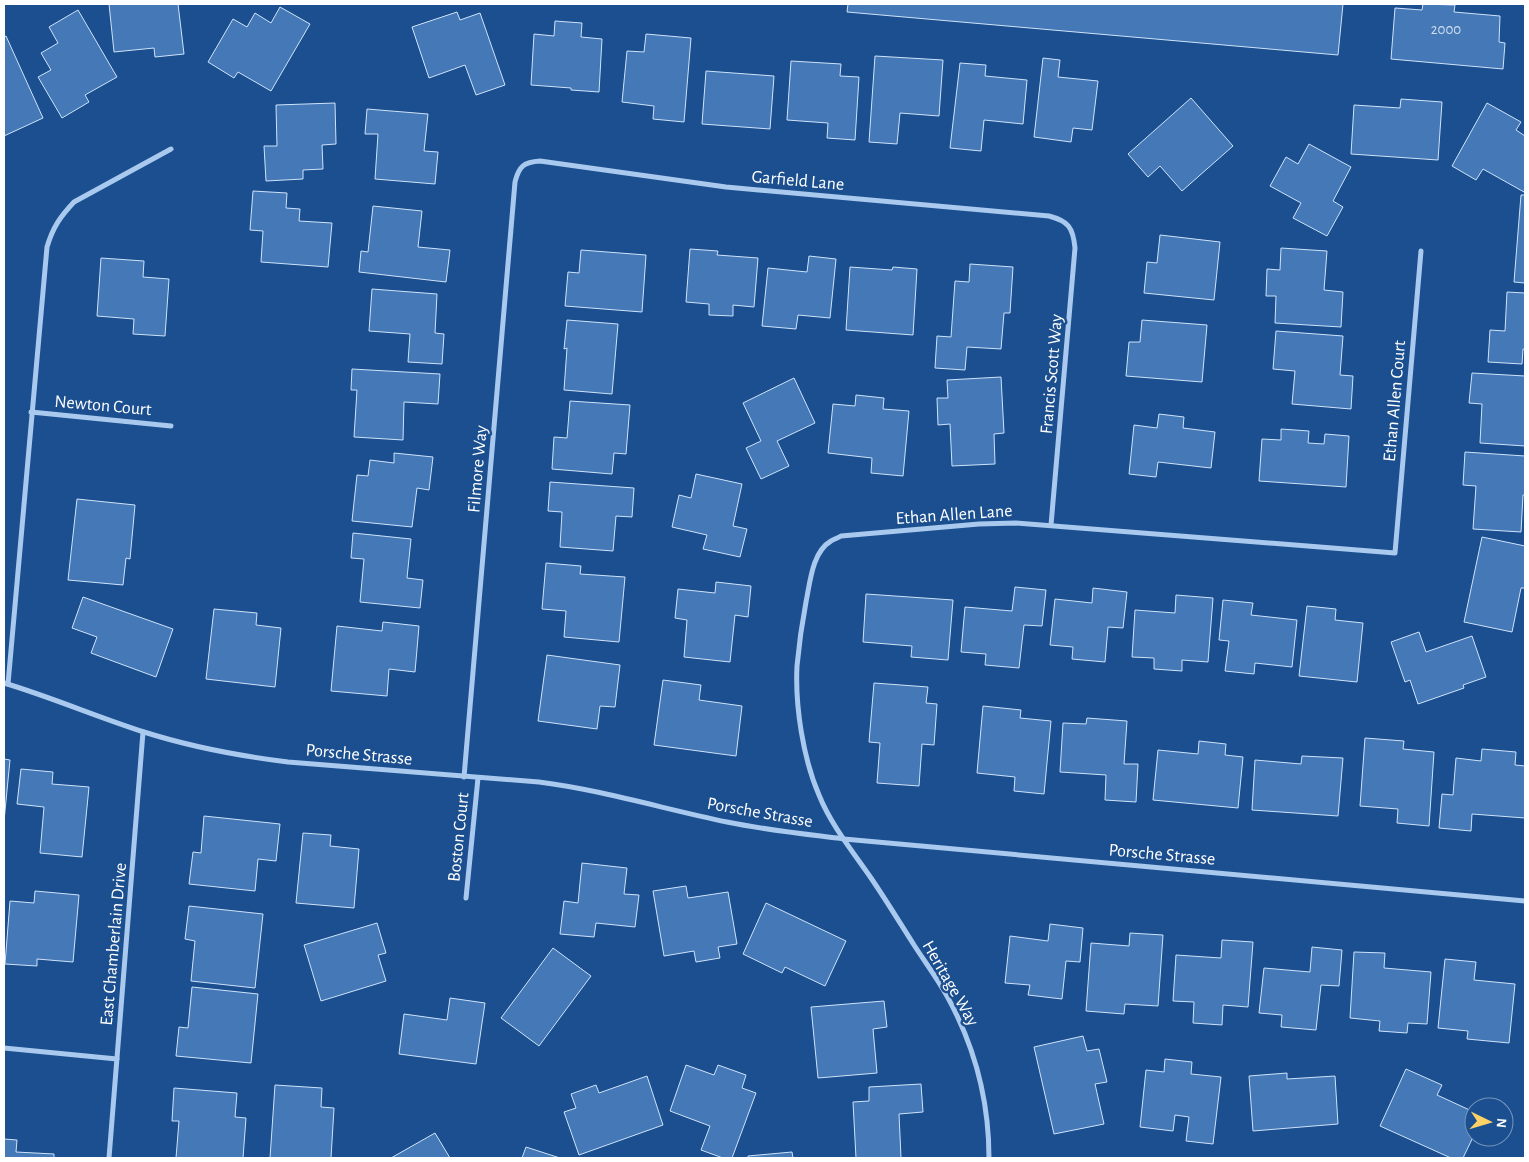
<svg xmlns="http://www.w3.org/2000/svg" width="1529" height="1162" font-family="'Alegreya Sans',sans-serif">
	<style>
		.building { fill: #4478b7; stroke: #cfe3fa }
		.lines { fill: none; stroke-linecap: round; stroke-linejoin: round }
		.minor { stroke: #a9c9ee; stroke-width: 5 }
		.labels { text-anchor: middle; stroke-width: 5; stroke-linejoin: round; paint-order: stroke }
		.number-label { font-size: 15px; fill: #d0dded }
		.street-label { font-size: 18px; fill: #fff; stroke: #1b4f8f }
	</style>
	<rect width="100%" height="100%" fill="#1b4f8f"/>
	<g class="building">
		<path d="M109,4H178L184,54L155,57L154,48L114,52Z"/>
		<path d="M848,4H1343L1338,55L847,12Z"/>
		<path d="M1423,4L1455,5L1454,12L1500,16L1499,42L1505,43L1503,69L1391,59L1395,8L1422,10Z"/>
		<path d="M280,7L310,24L271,91L238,72L234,78L208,62L233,19L247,27L255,13L271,23Z"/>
		<path d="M78,10L117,77L85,95L89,102L62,118L38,77L51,70L41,53L58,43L49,27Z"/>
		<path d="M457,12L460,20L480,13L505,85L476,95L465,65L429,78L412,27Z"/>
		<path d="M555,21L582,23L581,37L602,39L599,92L571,90V88L531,85L534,34L554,36Z"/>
		<path d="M646,34L691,38L684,122L653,119L654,106L622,102L627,51L644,52Z"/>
		<path d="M6,36L43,118L4,136V37Z"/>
		<path d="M875,56L943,60L939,116L900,113L897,144L869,142Z"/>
		<path d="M1043,58L1060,60L1058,77L1098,81L1092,130L1073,128L1071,142L1034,137Z"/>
		<path d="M791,61L841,64L840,76L859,77L855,140L827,138L828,123L787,120Z"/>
		<path d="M960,63L986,65L985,76L1027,80L1023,124L984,120L981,151L950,148Z"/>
		<path d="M706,71L774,76L770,129L702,124Z"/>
		<path d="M1191,98L1233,146L1182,191L1160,166L1148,177L1128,154Z"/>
		<path d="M1401,99L1442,102L1438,160L1351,154L1354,105L1400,108Z"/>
		<path d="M335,103L336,144L322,145L323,169L303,170V179L266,181L264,146H277L276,105Z"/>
		<path d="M1487,103L1521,122L1516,130L1525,136V189L1524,192L1483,169L1476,180L1452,166Z"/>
		<path d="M367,109L428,114L424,151L438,152L435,184L375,179L378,134H365Z"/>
		<path d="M1309,144L1351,167L1333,201L1343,207L1327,236L1293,218L1301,203L1270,186L1286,157L1298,164Z"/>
		<path d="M253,191L287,193L286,208L300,209L299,221L332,223L328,267L261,262L263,231L250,230Z"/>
		<path d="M1521,195H1525V283L1514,282Z"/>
		<path d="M373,206L422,211L418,247L450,250L446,282L359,272L361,251L368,252Z"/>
		<path d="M1160,235L1220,242L1214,300L1144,293L1147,262L1157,263Z"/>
		<path d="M1281,248L1327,251L1324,290L1343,292L1341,327L1275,323L1276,296H1266L1267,269L1280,270Z"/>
		<path d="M690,249L718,251L717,255L758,258L754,307L733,305V316L709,315V304L686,302Z"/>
		<path d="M581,250L646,255L642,312L565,306L568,272L579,273Z"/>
		<path d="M809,256L836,259L830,318L798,315L796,329L762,326L768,268L807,272Z"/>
		<path d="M101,258L144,261L143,277L169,279L165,336L133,334L134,319L97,316Z"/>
		<path d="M970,264L1013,267L1010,313H1004L1001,349L967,347L965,370L935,368L937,336L951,337L955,281L969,282Z"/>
		<path d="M850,267L892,270L893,267L917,269L913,335L846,330Z"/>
		<path d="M372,289L437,294L435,333L444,334L442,364L408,362L410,334L369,331Z"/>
		<path d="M1507,292L1525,293V349H1523L1522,364L1488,362L1490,330L1505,331Z"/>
		<path d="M567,320L618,324L612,394L564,390L567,348L564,349Z"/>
		<path d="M1142,320L1207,325L1202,382L1126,376L1129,342H1140Z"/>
		<path d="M1276,331L1343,336L1340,375L1353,376L1351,409L1292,404L1295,371L1273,369Z"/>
		<path d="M352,369L440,374L438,404L404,402L403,440L354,437L357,390H351Z"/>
		<path d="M1472,373L1525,376V446L1480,443L1482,404L1469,403Z"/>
		<path d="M1001,377L1004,433L994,434L995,464L952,466L950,424L938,425L937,398H948L947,380Z"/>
		<path d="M794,378L815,423L777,441L789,466L761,479L746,448L761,441L743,403Z"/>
		<path d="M856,395L884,398L883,409L909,411L903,476L871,473L872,458L828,453L833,404L855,406Z"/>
		<path d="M570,401L630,405L626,454L614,453L612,474L552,469L554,437L567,438Z"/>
		<path d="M1159,414L1184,417L1183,428L1215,432L1211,468L1158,462L1156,477L1129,474L1134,425L1157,428Z"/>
		<path d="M1281,429L1309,431L1308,443L1324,444L1325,434L1349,436L1346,487L1259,481L1262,439L1281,440Z"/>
		<path d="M1465,452L1525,456V495H1523L1521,532L1473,529L1476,486L1463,485Z"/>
		<path d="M394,453L433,457L429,490L417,488L412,527L352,521L357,475L368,476L370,460L394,463Z"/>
		<path d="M696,474L742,484L733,526L747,529L740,557L703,549L707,535L672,527L679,495L691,498Z"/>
		<path d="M550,482L634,488L632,517L616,516L613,551L560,547L562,512L548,511Z"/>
		<path d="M77,499L135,505L130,559L126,558L123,585L68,580Z"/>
		<path d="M353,533L411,539L407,578L423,580L420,608L360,602L364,559L351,558Z"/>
		<path d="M1482,537L1525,546V588H1521L1512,632L1464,622Z"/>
		<path d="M546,563L581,566L580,574L625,577L619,642L564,637L566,611L542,609Z"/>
		<path d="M716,582L751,586L748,617L735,615L730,662L684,657L687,620L675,618L678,589L715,593Z"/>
		<path d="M1015,587L1046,590L1042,626L1024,625L1019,668L985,665L986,654L961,652L965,607L1012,611Z"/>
		<path d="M1093,588L1127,592L1123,628L1108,627L1105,662L1072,659L1073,647L1050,645L1055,599L1092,603Z"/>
		<path d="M866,594L953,600L948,660L911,657L912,646L863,642Z"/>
		<path d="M1176,595L1213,598L1208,662L1182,660V671L1154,669V658L1132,657L1135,610L1175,613Z"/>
		<path d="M83,597L173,629L156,677L91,653L97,637L72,628Z"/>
		<path d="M1223,600L1253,603L1251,615L1297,620L1292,667L1255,663L1254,674L1225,671L1229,641L1219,640Z"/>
		<path d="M1307,606L1336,609L1335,620L1363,623L1357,682L1299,676Z"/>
		<path d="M214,609L257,613L256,625L281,628L275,687L206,679Z"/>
		<path d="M383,622L419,626L415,672L389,669L387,696L331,691L337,626L382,631Z"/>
		<path d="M1419,632L1426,652L1472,636L1486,677L1463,685L1464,688L1418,704L1410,680L1405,682L1391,642Z"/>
		<path d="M547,655L620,665L615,707L600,706L597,729L538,721Z"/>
		<path d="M663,680L701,685L699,700L742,706L736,756L654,745Z"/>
		<path d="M874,683L928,687L926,703L937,704L934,745L922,744L919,786L877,783L880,743L869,742Z"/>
		<path d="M983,706L1021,710L1020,718L1051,721L1044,794L1014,791L1015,777L977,773Z"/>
		<path d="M1087,718L1127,721L1124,764H1138L1136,802L1105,800L1106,775L1060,772L1063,723L1086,724Z"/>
		<path d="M1365,738L1404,741L1403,749L1434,752L1429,826L1397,823L1398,809L1360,806Z"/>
		<path d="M1199,741L1226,744L1225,755L1243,757L1238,808L1153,800L1158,750L1198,754Z"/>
		<path d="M1482,749L1516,752L1515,765L1525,766V818L1472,814L1471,831L1439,828L1442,794L1453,795L1456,758L1481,761Z"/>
		<path d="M1302,756L1343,758L1338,816L1252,810L1255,760L1301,764Z"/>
		<path d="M4,759L10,760L4,821Z"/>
		<path d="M21,769L53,772L52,784L89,787L82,857L40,853L44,807L17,804Z"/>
		<path d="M204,816L280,824L276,861L258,859L255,891L189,884L193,852L201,853Z"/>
		<path d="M303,833L331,835L330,846L359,849L354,908L296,903Z"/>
		<path d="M582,863L627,868L624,894L639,895L635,927L596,923L594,937L560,934L564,901L578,903Z"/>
		<path d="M686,886L688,898L728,892L737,944L718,947L720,958L696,962L694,951L664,956L653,891Z"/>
		<path d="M35,891L79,895L73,962L37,959V966L5,964L10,901L34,903Z"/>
		<path d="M766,903L846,941L825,986L785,967L782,973L743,954Z"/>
		<path d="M189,906L263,914L255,988L191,981L195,941L185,939Z"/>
		<path d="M377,923L386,953L378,955L386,981L321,1001L304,945Z"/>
		<path d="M1050,924L1083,928L1080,962L1066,961L1062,999L1028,995L1030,985L1005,983L1010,936L1048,941Z"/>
		<path d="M1130,933L1163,935L1158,1006L1125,1004L1124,1014L1086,1011L1091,943L1129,946Z"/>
		<path d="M1222,940L1253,942L1248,1007L1223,1005L1222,1025L1193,1023L1194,1002L1173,1001L1176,955L1221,958Z"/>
		<path d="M1312,947L1342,950L1339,986L1321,985L1316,1030L1281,1027L1282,1015L1259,1013L1264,968L1310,972Z"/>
		<path d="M553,948L591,976L539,1046L501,1018Z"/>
		<path d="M1354,952L1385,953L1384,968L1431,972L1427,1024L1408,1023L1407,1033L1379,1031L1380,1021L1350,1018Z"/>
		<path d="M1445,959L1476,962L1474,980L1515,984L1509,1043L1467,1039L1468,1031L1438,1028Z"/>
		<path d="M192,987L258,994L251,1063L176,1056L179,1027L188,1028Z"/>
		<path d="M450,998L485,1003L476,1064L399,1054L404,1014L447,1020Z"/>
		<path d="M884,1001L887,1027L873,1029L877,1073L818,1078L811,1007Z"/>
		<path d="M1083,1036L1087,1051L1099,1049L1107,1082L1095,1084L1104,1124L1054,1134L1034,1047Z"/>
		<path d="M1165,1059L1192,1062L1191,1074L1221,1077L1213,1144L1186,1141L1189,1117L1175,1115L1173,1131L1140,1127L1146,1070L1164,1072Z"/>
		<path d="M686,1065L714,1075L718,1065L746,1075L742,1088L756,1093L732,1158H723L701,1150L710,1126L670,1111Z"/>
		<path d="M1406,1069L1442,1085L1437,1095L1474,1112V1135L1463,1158H1451L1380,1126Z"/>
		<path d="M1287,1073V1079L1335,1076L1338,1124L1253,1131L1249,1076Z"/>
		<path d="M647,1076L663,1125L579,1155L564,1112L576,1108L571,1094L596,1085L599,1093Z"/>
		<path d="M921,1084L923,1112L899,1114L901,1158H856L853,1102L869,1101V1087Z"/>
		<path d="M275,1085L322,1088L321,1107L334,1108L331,1158H270Z"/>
		<path d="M174,1088L237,1093L235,1117L246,1118L243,1158H176L179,1121H172Z"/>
		<path d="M435,1133L450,1158H391Z"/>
		<path d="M4,1139L17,1140L16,1152L54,1154V1158H4Z"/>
		<path d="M526,1147L560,1158H522Z"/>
		<path d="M792,1152L793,1158H748V1156Z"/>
	</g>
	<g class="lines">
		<g class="minor">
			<path d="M31,412L171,426"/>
			<path d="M4,683C51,697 97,717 144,732C191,747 240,756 288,762L539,782C602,790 664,809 727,822C766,830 805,834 844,839L1525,901"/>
			<path d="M8,684L47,247C53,227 60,217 74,202L171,149"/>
			<path d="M464,777L515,182C519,166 524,162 540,161L726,187L1049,216C1068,221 1073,227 1075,248L1051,525"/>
			<path d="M466,898L478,778"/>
			<path d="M4,1048L117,1059"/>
			<path d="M109,1158L143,732"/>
			<path d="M989,1158C989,1101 974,1045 947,996C937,978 925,962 914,945C900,923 886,900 871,878C853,852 831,825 819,795C803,758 795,706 797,666C799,644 802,623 806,602C810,583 812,552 831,541C834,539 838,538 841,536L979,524L1016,523L1395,553L1421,251"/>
		</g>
	</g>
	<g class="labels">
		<g class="number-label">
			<text x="1446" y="34">2000</text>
		</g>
		<g class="street-label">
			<text transform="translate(798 180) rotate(5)" y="6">Garfield Lane</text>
			<text transform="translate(1051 374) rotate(-85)" y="6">Francis Scott Way</text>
			<text transform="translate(1394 401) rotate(-85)" y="6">Ethan Allen Court</text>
			<text transform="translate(103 405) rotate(5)" y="6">Newton Court</text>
			<text transform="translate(477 469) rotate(-85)" y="6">Filmore Way</text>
			<text transform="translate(954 514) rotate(-4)" y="6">Ethan Allen Lane</text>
			<text transform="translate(359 754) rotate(5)" y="6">Porsche Strasse</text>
			<text transform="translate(760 812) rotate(10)" y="6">Porsche Strasse</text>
			<text transform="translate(458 837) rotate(-84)" y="6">Boston Court</text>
			<text transform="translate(1162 854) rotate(5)" y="6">Porsche Strasse</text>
			<text transform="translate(113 944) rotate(-85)" y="6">East Chamberlain Drive</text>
			<text transform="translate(951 983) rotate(60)" y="6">Heritage Way</text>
		</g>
	</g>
	<rect width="1529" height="1162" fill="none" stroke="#ffffff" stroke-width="10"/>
	<g transform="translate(1489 1122) rotate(95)"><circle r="24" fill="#1b4f8f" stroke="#7695bc"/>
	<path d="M0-4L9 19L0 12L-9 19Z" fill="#ffd166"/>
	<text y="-8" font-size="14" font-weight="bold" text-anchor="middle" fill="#ffffff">N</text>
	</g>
</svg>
